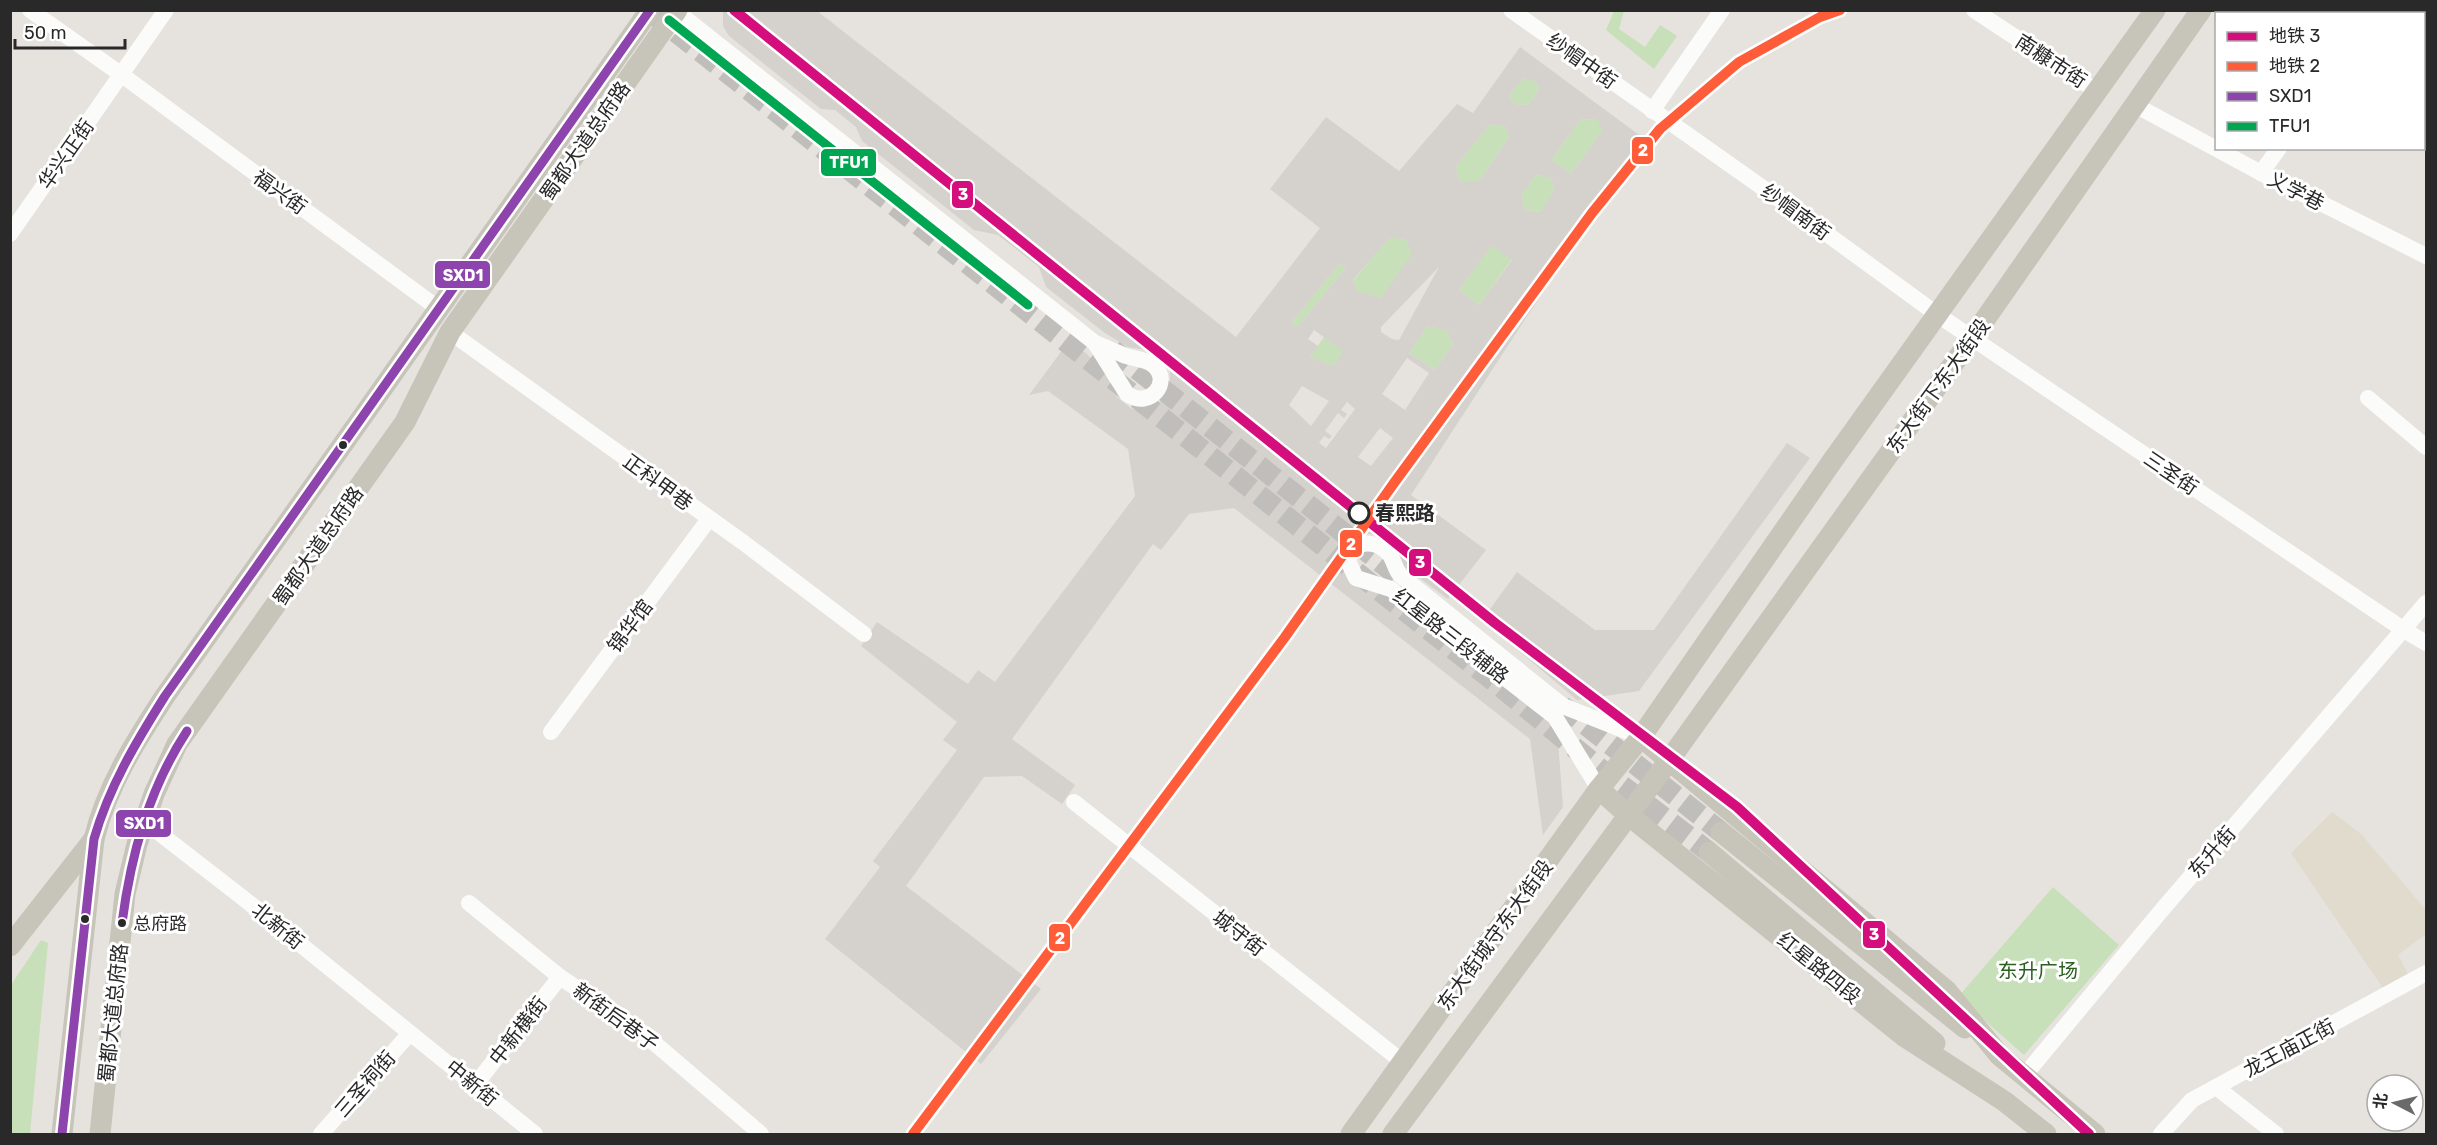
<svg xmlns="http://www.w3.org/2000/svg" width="2437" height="1145" font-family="Rubik,'Noto Sans SC',sans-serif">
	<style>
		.education { fill: #e1dbcd }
		.green { fill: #c8e0b9 }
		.plaza { fill: #d5d1cd; fill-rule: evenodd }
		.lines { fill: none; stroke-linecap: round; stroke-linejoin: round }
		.major-tunnel { stroke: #c0beba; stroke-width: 21; stroke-dasharray: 21 10; stroke-linecap: butt }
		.minor { stroke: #fbfbfa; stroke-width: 16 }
		.major { stroke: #c7c4b9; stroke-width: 21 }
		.bus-1-casing { stroke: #fff; stroke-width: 14 }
		.bus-2-casing { stroke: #fff; stroke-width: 14 }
		.bus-1 { stroke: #8e44ad; stroke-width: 9 }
		.bus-2 { stroke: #00a651; stroke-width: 9 }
		.metro-1-casing { stroke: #fff; stroke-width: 15 }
		.metro-2-casing { stroke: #fff; stroke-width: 15 }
		.metro-1 { stroke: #d40f7d; stroke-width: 10 }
		.metro-2 { stroke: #ff5c39; stroke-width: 10 }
		.bus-dot { fill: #292929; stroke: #fff; stroke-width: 2 }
		.stop-dot { fill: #fff; stroke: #292929; stroke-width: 3 }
		.labels { text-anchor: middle; stroke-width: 6; stroke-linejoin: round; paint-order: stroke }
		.bus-label { font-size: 18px; fill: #292929; stroke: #fff; text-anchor: start }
		.street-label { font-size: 20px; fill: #292929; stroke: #fff }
		.stop-label { font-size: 20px; font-weight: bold; fill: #292929; stroke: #fff; text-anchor: start }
		.park-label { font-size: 20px; fill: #2a611e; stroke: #fff }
		.line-badge { stroke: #fff; stroke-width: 2 }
		.badge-label { font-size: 16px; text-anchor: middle; font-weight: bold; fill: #fff }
	</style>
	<rect width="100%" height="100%" fill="#e6e3de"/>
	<path class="education" d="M2332,812L2361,834L2426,910V934L2398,955L2410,978L2385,991L2291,853Z"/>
	<g class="green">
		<path d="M1614,11H1624L1619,29L1645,47L1660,25L1677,36L1654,69L1606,30Z"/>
		<path d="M1523,78L1536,82L1539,91L1528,105L1514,104L1509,95Z"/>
		<path d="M1581,119L1599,120L1602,131L1571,174L1551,160Z"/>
		<path d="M1490,124L1506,127L1509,137L1479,181H1459L1456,166Z"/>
		<path d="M1536,175L1551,178L1554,190L1542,212L1525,210L1521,195Z"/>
		<path d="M1389,237L1405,239L1413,254L1381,298L1357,291L1353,281Z"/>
		<path d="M1492,244L1512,259L1479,305L1459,290Z"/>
		<path d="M1339,264L1344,265L1345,269L1298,327H1293L1292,322Z"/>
		<path d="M1427,326L1448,330L1453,344L1435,370L1409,353Z"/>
		<path d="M1324,337L1344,351L1334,366L1310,357Z"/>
		<path d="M2053,887L2119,945L2024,1055L1958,997Z"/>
		<path d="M41,940L48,943L30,1134H11V985Z"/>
	</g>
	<g class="plaza">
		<path d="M723,11H817L1236,337L1320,228L1270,189L1326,117L1399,171L1457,104L1473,113L1520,47L1646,140L1520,327L1411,495L1486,550L1448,599L1402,565L1387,543L1373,534L1363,533L1355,537L1349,543L1342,559V569L1349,580L1389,595L1557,727L1563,807L1543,835L1530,739L1234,508L1189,514L1161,550L1153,544L1012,739L1075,785L1062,804L1022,776L984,777L906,886L1041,989L981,1064L825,939L880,867L873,861L957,750L943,740L957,722L861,646L877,622L968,684L978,670L995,682L1135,496L1128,449L1048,391L1029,395L1069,341L1087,354L1106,375L1117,397L1132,409L1149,411L1165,398L1170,384V371L1166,362L1152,351L1128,347L1105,333L1046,287L1039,267L998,235L974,230L862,141L856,127L835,110L821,109L729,36L723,26ZM1523,78L1536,82L1539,91L1528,105L1514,104L1509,95ZM1581,119L1598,120L1602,131L1571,174L1551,160ZM1490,124L1506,127L1509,137L1479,181H1459L1456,166ZM1536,175L1551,178L1554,190L1541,212L1525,210L1521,195ZM1389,238L1405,239L1412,254L1381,298L1357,291L1353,280ZM1492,245L1512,260L1479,305L1459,290ZM1339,264L1344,265L1345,269L1298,327L1293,326L1292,322ZM1439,267L1399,340L1392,339L1381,332V327ZM1427,326L1447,330L1453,344L1435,370L1409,353ZM1314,330L1343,351L1334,366L1310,357L1318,346L1308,339ZM1407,358L1429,373L1405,410L1382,394ZM1302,386L1329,401L1311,426L1289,405ZM1347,402L1355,409L1326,448L1319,443L1324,436L1329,439L1332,436L1325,431L1338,413L1344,418L1347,414L1341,410ZM1380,428L1393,438L1371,466L1358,457Z"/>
		<path d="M1787,443L1810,458L1639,691L1577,700L1482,620L1517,572L1595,630H1654Z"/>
	</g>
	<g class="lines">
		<g class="major-tunnel">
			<path d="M652,13L1501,687L1604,772L1709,852"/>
			<path d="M1113,350L1408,584"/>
			<path d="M1562,706L1721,832"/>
		</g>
		<g class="minor">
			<path d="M30,10L122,75L439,309"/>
			<path d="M1511,10L1790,207L1938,315L2404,630L2426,643"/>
			<path d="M1974,10L2098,92"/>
			<path d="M676,11L1095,343C1105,347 1116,352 1126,356C1135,359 1146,359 1153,365C1173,381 1150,410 1127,394L1095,343"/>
			<path d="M2378,14L2381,10"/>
			<path d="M2135,105L2261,173L2426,256"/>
			<path d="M1652,111L1722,10"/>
			<path d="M2261,173L2279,148"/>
			<path d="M10,234L166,10"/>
			<path d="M450,332L744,543L864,634"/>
			<path d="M2368,398L2426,447"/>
			<path d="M551,732L709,519"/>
			<path d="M1599,789L1555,717L1391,589L1356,578L1348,561C1353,540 1375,538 1389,554C1394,560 1395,569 1400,575L1563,706L1641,737"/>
			<path d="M1074,802L1404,1063"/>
			<path d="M145,822L243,898L535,1134"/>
			<path d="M469,903L560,977L639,1030L761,1134"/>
			<path d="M2024,1076L2161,911L2426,603"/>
			<path d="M475,1085L560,977"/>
			<path d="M2216,1087L2276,1134"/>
			<path d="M321,1134L410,1033"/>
			<path d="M2161,1134L2192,1100L2426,973"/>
		</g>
		<g class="major">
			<path d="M1641,737L1946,990L2000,1056L2095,1134"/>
			<path d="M1599,789L1627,814L1905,1037L2004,1101L2046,1134"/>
			<path d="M1721,832L1965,1028"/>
			<path d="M1709,852L1935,1043"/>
			<path d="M10,946L94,839"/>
			<path d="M62,1134L94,839C107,786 135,742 165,696L650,10"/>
			<path d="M100,1134L125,894L137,844L154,794L177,744L405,422L450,332L677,10"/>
			<path d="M1351,1134L1599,789L1641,737L1833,460L2155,10"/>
			<path d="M1393,1134L1670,759L1972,338L2201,10"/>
		</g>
		<defs>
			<g id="bus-1">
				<path d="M122,923C131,854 149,789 187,731"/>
				<path d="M62,1134L94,839C109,787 136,742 165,696L650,10"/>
			</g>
			<path id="bus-2" d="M669,20L1028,305"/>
		</defs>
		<use href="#bus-1" class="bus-1-casing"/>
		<use href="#bus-2" class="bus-2-casing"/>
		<use href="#bus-1" class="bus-1"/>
		<use href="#bus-2" class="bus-2"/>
		<defs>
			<path id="metro-1" d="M734,10L1495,623L1737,807L2089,1134"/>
			<path id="metro-2" d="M913,1134L1285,637L1394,483L1592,213L1660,129L1739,62L1820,17L1840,10"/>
		</defs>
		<use href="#metro-1" class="metro-1-casing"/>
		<use href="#metro-2" class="metro-2-casing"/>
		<use href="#metro-1" class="metro-1"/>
		<use href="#metro-2" class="metro-2"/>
	</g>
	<g class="bus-dot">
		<circle cx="343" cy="445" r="5"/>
		<circle cx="85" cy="919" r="5"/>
		<circle cx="122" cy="923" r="5"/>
	</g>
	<circle class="stop-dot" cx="1359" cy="513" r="10"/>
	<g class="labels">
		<g class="bus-label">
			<text x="133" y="930">总府路</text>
		</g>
		<g class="street-label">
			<text transform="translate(1582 61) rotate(35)" y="7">纱帽中街</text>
			<text transform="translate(2051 61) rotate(33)" y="7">南糠市街</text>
			<text transform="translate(585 141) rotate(-55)" y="7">蜀都大道总府路</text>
			<text transform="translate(66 154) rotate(-55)" y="7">华兴正街</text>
			<text transform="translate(2296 191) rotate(27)" y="7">义学巷</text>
			<text transform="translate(280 192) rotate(36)" y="7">福兴街</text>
			<text transform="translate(1796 212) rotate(36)" y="7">纱帽南街</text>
			<text transform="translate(1938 386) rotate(-54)" y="7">东大街下东大街段</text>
			<text transform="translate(2171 473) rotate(34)" y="7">三圣街</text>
			<text transform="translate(658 482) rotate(36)" y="7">正科甲巷</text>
			<text transform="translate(318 546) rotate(-55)" y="7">蜀都大道总府路</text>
			<text transform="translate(630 626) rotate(-53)" y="7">锦华馆</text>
			<text transform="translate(1451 636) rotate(38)" y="7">红星路三段辅路</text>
			<text transform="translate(2212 852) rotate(-49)" y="7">东升街</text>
			<text transform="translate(278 926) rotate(39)" y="7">北新街</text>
			<text transform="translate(1239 933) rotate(38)" y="7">城守街</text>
			<text transform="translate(1495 935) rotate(-54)" y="7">东大街城守东大街段</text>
			<text transform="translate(1819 968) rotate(39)" y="7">红星路四段</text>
			<text transform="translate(113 1013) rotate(-84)" y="7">蜀都大道总府路</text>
			<text transform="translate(616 1017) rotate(36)" y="7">新街后巷子</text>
			<text transform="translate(518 1031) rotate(-52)" y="7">中新横街</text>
			<text transform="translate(2289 1048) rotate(-28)" y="7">龙王庙正街</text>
			<text transform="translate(472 1083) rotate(39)" y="7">中新街</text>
			<text transform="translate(365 1084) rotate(-49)" y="7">三圣祠街</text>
		</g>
		<g class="stop-label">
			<text x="1375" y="520">春熙路</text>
		</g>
		<g class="park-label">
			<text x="2038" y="978">东升广场</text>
		</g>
	</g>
	<g class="line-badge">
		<rect x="1631" y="136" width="23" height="29" rx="6" fill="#ff5c39"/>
		<rect x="820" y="148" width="57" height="29" rx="6" fill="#00a651"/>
		<rect x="951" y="180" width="23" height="29" rx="6" fill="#d40f7d"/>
		<rect x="434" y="260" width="57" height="29" rx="6" fill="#8e44ad"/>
		<rect x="1339" y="529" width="24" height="29" rx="6" fill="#ff5c39"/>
		<rect x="1408" y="548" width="24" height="29" rx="6" fill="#d40f7d"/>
		<rect x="115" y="809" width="57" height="29" rx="6" fill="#8e44ad"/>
		<rect x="1862" y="920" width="24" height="29" rx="6" fill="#d40f7d"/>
		<rect x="1048" y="923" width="23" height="29" rx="6" fill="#ff5c39"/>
	</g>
	<g class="badge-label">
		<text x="1643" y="156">2</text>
		<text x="849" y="168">TFU1</text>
		<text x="963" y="200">3</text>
		<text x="463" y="281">SXD1</text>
		<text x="1351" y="550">2</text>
		<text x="1420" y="568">3</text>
		<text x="144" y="829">SXD1</text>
		<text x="1874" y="940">3</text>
		<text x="1060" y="944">2</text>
	</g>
	<rect width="2437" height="1145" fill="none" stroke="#292929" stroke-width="24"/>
	<rect x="2215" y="12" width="210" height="138" fill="#ffffff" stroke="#a9a9a9" stroke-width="1.5"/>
	<rect x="2227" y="32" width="30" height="9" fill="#d40f7d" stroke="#a9a9a9" stroke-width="1.5"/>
	<text x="2269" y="42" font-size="18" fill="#292929">地铁 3</text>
	<rect x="2227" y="62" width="30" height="9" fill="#ff5c39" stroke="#a9a9a9" stroke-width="1.5"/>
	<text x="2269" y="72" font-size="18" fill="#292929">地铁 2</text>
	<rect x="2227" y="92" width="30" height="9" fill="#8e44ad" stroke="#a9a9a9" stroke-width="1.5"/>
	<text x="2269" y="102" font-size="18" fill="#292929">SXD1</text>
	<rect x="2227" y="122" width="30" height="9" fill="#00a651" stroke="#a9a9a9" stroke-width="1.5"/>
	<text x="2269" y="132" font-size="18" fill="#292929">TFU1</text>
	<g transform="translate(2395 1103) rotate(277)"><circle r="28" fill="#ffffff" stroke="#a9a9a9" stroke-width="1.5"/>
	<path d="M0-4.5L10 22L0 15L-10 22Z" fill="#6b6a68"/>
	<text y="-9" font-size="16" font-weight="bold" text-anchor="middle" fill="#292929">北</text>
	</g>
	<path d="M15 39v9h110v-9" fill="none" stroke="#292929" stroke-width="3"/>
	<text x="24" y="39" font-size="18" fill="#292929" stroke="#ffffff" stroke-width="4.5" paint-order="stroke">50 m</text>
</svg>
